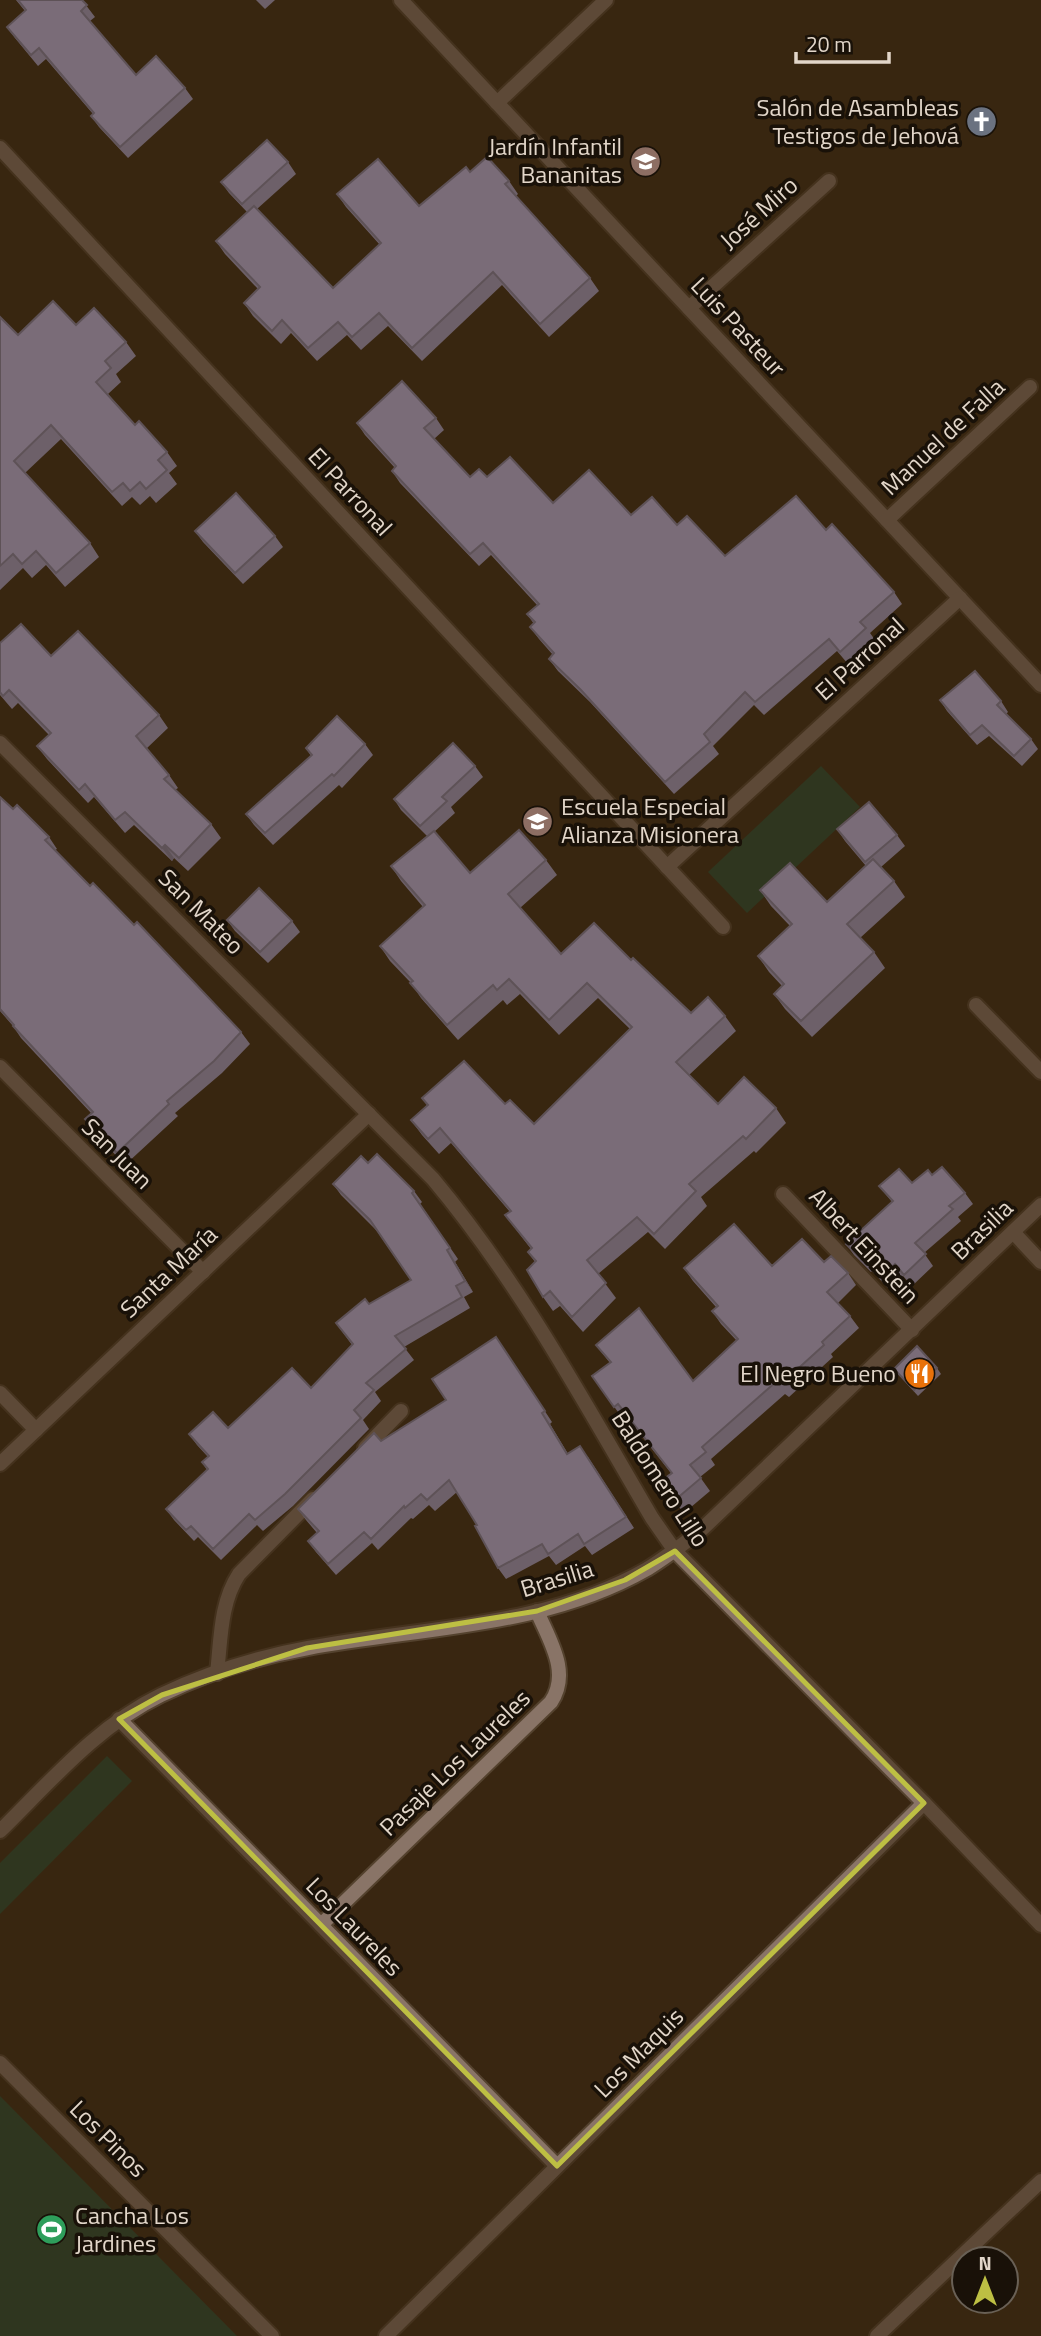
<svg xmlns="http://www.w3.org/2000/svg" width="1041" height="2336" font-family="'Titillium Web',sans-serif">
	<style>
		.green { fill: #254a31 }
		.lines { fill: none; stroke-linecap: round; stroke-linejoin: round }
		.minor-casing { stroke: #54422e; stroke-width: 18 }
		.tertiary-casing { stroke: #54422e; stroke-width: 18 }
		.minor { stroke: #897467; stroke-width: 14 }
		.tertiary { stroke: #897467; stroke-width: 14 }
		.wall { fill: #ada7d4 }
		.shaded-wall { fill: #8d88ad }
		.building { fill: #c9c2f7; stroke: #8d88ad; stroke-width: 2 }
		.marked { fill: none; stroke: #bdbf43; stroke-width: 5; stroke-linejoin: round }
		.labels { text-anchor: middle; stroke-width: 7; stroke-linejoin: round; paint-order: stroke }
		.poi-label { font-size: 24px; fill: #e2d6c9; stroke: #191108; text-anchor: end }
		.street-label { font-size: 24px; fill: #e2d6c9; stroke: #191108 }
	</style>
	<rect width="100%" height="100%" fill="#392611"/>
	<g class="green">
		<path d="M821,766L860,807L747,913L708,872Z"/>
		<path d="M107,1756L132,1781L0,1914V1863Z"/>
		<path d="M0,2096L237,2336H0Z"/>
	</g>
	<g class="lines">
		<defs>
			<g id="minor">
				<path d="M401,0L1041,685"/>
				<path d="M497,103L606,0"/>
				<path d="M0,148L723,927"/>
				<path d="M689,308L829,181"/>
				<path d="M887,520L1030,387"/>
				<path d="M0,743L433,1179C520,1283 584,1402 652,1518L675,1551L924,1803L1041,1925"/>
				<path d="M667,867L960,598"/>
				<path d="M976,1005L1041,1072"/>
				<path d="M0,1067L203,1272"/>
				<path d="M783,1194L912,1330"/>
				<path d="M1013,1232L1041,1262"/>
				<path d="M0,1393L36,1430"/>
				<path d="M365,1448L401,1411"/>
				<path d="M0,1464L369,1114"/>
				<path d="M217,1673C221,1639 220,1603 239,1574L313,1499"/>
				<path d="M119,1719L557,2166"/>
				<path d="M321,1925L551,1702C571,1672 549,1640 537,1611"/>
				<path d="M0,2063L272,2336"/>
				<path d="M386,2336L924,1803"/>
				<path d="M877,2336L1041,2181"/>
			</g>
			<path id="tertiary" d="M0,1831C50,1782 97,1726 161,1695C207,1673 258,1657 308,1648C421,1627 544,1628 647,1569C665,1558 682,1545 699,1532L1041,1205"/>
		</defs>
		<use href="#minor" class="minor-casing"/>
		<use href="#tertiary" class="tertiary-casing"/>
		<use href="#minor" class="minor"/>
		<use href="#tertiary" class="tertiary"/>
	</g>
	<g class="wall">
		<path d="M16,0H82L95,17L90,21L136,75L185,88L193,99L128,158L99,127L91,116L93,114L46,59L38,66L15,38L7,27L25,11Z"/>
		<path d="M256,0H275L265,9Z"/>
		<path d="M288,162L296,174L257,209L333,288L380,245L346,207L337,194L419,206L470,172L509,181L518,194L516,196L590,278L599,291L549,337L502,285L422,361L388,326L361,350L347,335L317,361L291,333L281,344L253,316L244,303L258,289L225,254L216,241L247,212L229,193L221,182Z"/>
		<path d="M0,317L18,335L76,325L126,342L136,356L116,374L121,382L108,394L135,425L167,452L177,466L169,473L177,484L156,503L150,496L140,505L132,497L122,506L61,439L25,473L90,543L99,557L65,587L46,565L32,578L23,568L0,590Z"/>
		<path d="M436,418L444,430L434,439L470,477H487L553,503L631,515L677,525L725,556L826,530L894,592L902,604L870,633L875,640L848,664L837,651L764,715L754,705L713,746L719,754L674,794L590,702L558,671L549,659L553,655L539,639L530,627L534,624L527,614L537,605L491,555L479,566L400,483L392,471L395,468L365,435L357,423Z"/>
		<path d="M195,531L275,536L283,547L243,584L203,542Z"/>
		<path d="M0,643L51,656L159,715L168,728L146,749L169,775L178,788L175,790L211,824L221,838L188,871L174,858L172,861L134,825L125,833L94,797L88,803L47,759L37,746L49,735L18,703L12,709L0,695Z"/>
		<path d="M940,700L1001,701L1008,712L1006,714L1031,739L1038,749L1022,766L989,736L977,745L947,711Z"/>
		<path d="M365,744L373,755L342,788L339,785L273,845L254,825L246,814L311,756L306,748Z"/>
		<path d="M475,766L483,777L451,807L455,813L434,832L470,873L546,860L557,875L520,908L561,954L631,960L691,1013L725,1016L736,1031L689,1075L718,1104L776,1108L786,1123L756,1153L754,1151L701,1197L707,1206L665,1249L648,1232L598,1274L616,1298L583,1332L560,1306L553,1311L543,1297L535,1262L528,1252L531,1249L505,1215L510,1212L451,1143L439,1154L422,1135L411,1120L427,1105L422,1098L505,1104L534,1124L630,1029L598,998L559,1035L520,994L507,1005L503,1000L458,1040L421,998L411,983L390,961L380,946L423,907L401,881L391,866L427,836L401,810L394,799Z"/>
		<path d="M0,797L13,809L49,837L57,849L55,850L90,886L241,1032L250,1044L222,1073L175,1113L178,1116L125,1165L93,1131L85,1119L91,1113L21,1038L13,1026L0,1011Z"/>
		<path d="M837,829L897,835L905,846L881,867L894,881L905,897L860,938L874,952L885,968L812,1037L785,1009L774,994L782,986L769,972L758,956L790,926L771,906L760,890L827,902L866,866L845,841Z"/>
		<path d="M227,920L292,921L300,932L268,963L235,931Z"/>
		<path d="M368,1163L414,1191L422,1202L420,1204L458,1259L455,1262L473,1292L464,1297L470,1308L404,1347L414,1360L375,1392L381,1401L363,1420L369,1429L293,1506L263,1531L257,1525L221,1560L198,1537L194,1541L174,1520L166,1509L207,1470L202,1462L208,1457L197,1445L189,1434L228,1428L311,1388L352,1345L336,1323L411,1280L377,1231L341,1195L333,1184Z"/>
		<path d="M932,1175L965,1193L973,1204L958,1217L961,1221L924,1253L933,1266L912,1286L903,1276L889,1289L872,1271L871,1272L854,1255L846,1244L892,1202L879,1186L912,1183Z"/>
		<path d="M824,1262L848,1273L856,1285L838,1303L850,1316L859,1328L831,1354L833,1357L789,1397L785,1394L711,1459L715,1465L700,1477L710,1491L684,1513L669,1495L660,1482L671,1473L627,1417L623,1419L592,1376L610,1363L596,1345L693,1381L737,1341L721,1324L712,1311L716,1307L693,1281L684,1268L772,1266Z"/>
		<path d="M496,1337L552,1422L550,1424L568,1454L588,1457L634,1528L592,1555L585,1546L556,1565L549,1556L506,1579L498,1568L477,1525L457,1492L435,1511L429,1505L413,1519L411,1518L378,1550L372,1543L336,1575L316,1552L308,1541L317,1533L306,1520L298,1509L381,1441L446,1400Z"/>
		<path d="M937,1368L941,1374L918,1396L894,1369Z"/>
	</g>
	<g class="shaded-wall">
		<path d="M165,845L174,858L172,861L162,848Z"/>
		<path d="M447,1250L455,1262L473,1292L465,1281Z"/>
		<path d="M542,1413L550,1424L575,1466L567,1454Z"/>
	</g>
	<g class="building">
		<path d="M18,0H82L87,5L81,11L136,75L156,56L185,88L120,147L91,116L94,113L39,48L31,55L7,27L26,10Z"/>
		<path d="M267,140L288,162L242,204L221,182Z"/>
		<path d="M487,157L509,181L505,184L590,278L540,324L493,272L412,348L379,313L352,337L338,322L308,348L282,320L272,331L244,303L260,287L216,241L254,206L333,288L381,243L337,194L378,159L419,206L466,167L470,172Z"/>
		<path d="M53,301L76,325L94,308L126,342L105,361L111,368L96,382L135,425L139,421L167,452L158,460L167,470L146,489L140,482L130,491L123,483L112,492L51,425L14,461L90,543L56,573L36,551L22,564L13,554L0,566V317L18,335Z"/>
		<path d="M402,381L436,418L424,428L470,477L479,469L487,477L510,457L553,503L589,470L631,515L652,497L677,525L687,516L725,556L796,496L826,530L832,524L894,592L860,622L866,628L840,652L829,639L755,702L745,692L704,734L710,742L665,782L581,690L549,659L554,653L530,627L535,622L527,614L539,604L483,543L470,554L392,471L396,466L357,423Z"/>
		<path d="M236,493L275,536L235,573L195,531Z"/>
		<path d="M21,624L51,656L78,631L159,715L136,736L169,775L164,779L211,824L179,858L165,845L162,848L125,812L115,820L85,784L79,790L37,746L51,733L9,690L3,696L0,692V643Z"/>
		<path d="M975,671L1001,701L997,705L1031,739L1014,756L982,725L970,735L940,700Z"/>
		<path d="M337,716L365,744L334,776L332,774L265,833L246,814L312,755L306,748Z"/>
		<path d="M453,743L475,766L442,797L447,801L420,826L394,799Z"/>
		<path d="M0,797L13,809L17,805L49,837L45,840L90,886L93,883L134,925L137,922L241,1032L214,1061L167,1101L169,1104L117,1153L85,1119L93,1112L13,1026L14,1025L0,1009Z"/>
		<path d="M869,802L897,835L865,862L837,829Z"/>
		<path d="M519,830L546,860L508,894L561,954L594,923L631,960L633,958L691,1013L708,997L725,1016L676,1062L718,1104L744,1077L776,1108L746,1139L743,1136L689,1184L696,1191L654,1234L637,1217L587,1260L606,1283L572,1317L550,1291L543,1297L527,1270L536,1261L528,1252L532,1248L505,1215L511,1211L440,1128L428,1139L411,1120L428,1105L422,1098L464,1061L505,1104L510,1100L534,1124L632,1027L587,983L549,1020L509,979L497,990L493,985L447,1025L410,983L413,981L380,946L425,905L391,866L434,831L470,873Z"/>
		<path d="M873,859L894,881L847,924L874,952L801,1021L774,994L784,984L758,956L792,924L760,890L790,863L827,902Z"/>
		<path d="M259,888L292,921L260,952L227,920Z"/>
		<path d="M377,1154L414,1191L412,1193L450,1248L447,1250L465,1281L456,1286L462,1297L395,1336L406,1349L366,1383L374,1390L354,1410L361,1418L285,1494L255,1520L249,1514L213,1549L191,1526L186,1530L166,1509L208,1469L202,1462L209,1456L189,1434L213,1412L228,1428L292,1368L311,1388L353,1344L336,1323L365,1299L369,1304L411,1280L370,1220L333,1184L361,1156L368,1163Z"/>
		<path d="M942,1167L965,1193L949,1206L953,1209L915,1243L926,1254L904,1275L895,1264L881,1278L864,1260L863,1261L846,1244L893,1201L879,1186L899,1169L912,1183L928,1170L932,1175Z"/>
		<path d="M734,1224L772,1266L802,1239L824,1262L831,1256L848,1273L827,1292L850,1316L822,1342L824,1345L780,1385L777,1381L702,1447L706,1452L690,1465L701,1478L675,1500L660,1482L672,1473L618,1404L614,1407L592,1376L611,1362L596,1345L639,1308L693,1381L738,1339L712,1311L718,1306L684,1268Z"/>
		<path d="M496,1337L545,1411L542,1413L567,1454L580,1446L626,1517L584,1544L578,1534L548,1554L542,1544L498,1568L475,1526L477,1525L449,1480L427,1500L421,1494L405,1508L404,1506L371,1539L364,1532L328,1564L308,1541L319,1531L298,1509L374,1433L381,1441L446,1400L432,1379Z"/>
		<path d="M917,1346L937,1368L914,1390L894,1369Z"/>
	</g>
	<path d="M0 0H1041V2336H0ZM675,1551L924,1803L557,2166L119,1719L162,1695L307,1648L537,1611L625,1580Z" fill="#392611" fill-opacity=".55" fill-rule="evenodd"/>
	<path class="marked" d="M675,1551L924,1803L557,2166L119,1719L162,1695L307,1648L537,1611L625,1580Z"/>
	<defs>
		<symbol id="church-disc" viewBox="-11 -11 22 22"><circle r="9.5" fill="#6b7280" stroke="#191108"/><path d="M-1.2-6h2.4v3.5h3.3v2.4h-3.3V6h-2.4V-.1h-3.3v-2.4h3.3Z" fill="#fff"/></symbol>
		<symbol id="school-disc" viewBox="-11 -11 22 22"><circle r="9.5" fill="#8d6e63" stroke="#191108"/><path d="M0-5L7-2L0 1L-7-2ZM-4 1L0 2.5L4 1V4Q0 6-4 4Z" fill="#fff"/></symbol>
		<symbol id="restaurant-disc" viewBox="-11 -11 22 22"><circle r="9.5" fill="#e8710a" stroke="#191108"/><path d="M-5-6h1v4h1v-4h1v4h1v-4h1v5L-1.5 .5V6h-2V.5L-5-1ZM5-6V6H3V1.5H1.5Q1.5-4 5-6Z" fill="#fff"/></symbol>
		<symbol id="stadium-disc" viewBox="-11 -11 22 22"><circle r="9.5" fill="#2e9e5b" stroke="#191108"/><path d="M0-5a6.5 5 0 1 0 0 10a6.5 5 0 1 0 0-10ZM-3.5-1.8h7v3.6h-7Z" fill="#fff"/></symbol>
	</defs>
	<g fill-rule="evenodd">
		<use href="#church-disc" x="964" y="104" width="35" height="35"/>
		<use href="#school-disc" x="628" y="144" width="35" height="35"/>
		<use href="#school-disc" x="520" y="804" width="35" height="35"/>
		<use href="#restaurant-disc" x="902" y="1356" width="35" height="35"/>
		<use href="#stadium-disc" x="34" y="2212" width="35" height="35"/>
	</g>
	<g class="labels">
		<g class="poi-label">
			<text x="959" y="116">Salón de Asambleas<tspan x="959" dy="28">Testigos de Jehová</tspan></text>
			<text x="622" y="155">Jardín Infantil<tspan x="622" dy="28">Bananitas</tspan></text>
			<text x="561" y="815" text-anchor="start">Escuela Especial<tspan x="561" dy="28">Alianza Misionera</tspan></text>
			<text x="896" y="1382">El Negro Bueno</text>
			<text x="75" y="2224" text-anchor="start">Cancha Los<tspan x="75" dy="28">Jardines</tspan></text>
		</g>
		<g class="street-label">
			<text transform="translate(759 213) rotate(-42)" y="8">José Miro</text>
			<text transform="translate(738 327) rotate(47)" y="8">Luis Pasteur</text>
			<text transform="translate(943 437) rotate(-43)" y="8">Manuel de Falla</text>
			<text transform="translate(350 492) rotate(47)" y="8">El Parronal</text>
			<text transform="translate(860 659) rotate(-42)" y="8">El Parronal</text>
			<text transform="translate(201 912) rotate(45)" y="8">San Mateo</text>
			<text transform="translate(117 1154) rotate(45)" y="8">San Juan</text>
			<text transform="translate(982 1230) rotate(-44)" y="8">Brasilia</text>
			<text transform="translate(864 1246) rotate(47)" y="8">Albert Einstein</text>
			<text transform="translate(169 1272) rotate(-43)" y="8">Santa María</text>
			<text transform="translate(660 1479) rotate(57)" y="8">Baldomero Lillo</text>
			<text transform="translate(557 1579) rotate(-17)" y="8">Brasilia</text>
			<text transform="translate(455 1763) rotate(-44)" y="8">Pasaje Los Laureles</text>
			<text transform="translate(354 1927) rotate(46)" y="8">Los Laureles</text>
			<text transform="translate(639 2053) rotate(-45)" y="8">Los Maquis</text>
			<text transform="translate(108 2139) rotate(45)" y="8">Los Pinos</text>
		</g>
	</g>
	<g transform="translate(985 2280)"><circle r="33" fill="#191108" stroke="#696055" stroke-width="2"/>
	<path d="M0-5L12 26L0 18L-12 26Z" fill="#bdbf43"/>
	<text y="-10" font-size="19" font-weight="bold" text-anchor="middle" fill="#e2d6c9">N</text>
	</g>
	<path d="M796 52v10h93v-10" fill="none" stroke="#e2d6c9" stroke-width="3.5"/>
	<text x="806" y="52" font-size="21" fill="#e2d6c9" stroke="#191108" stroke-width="5" paint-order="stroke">20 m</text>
</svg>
